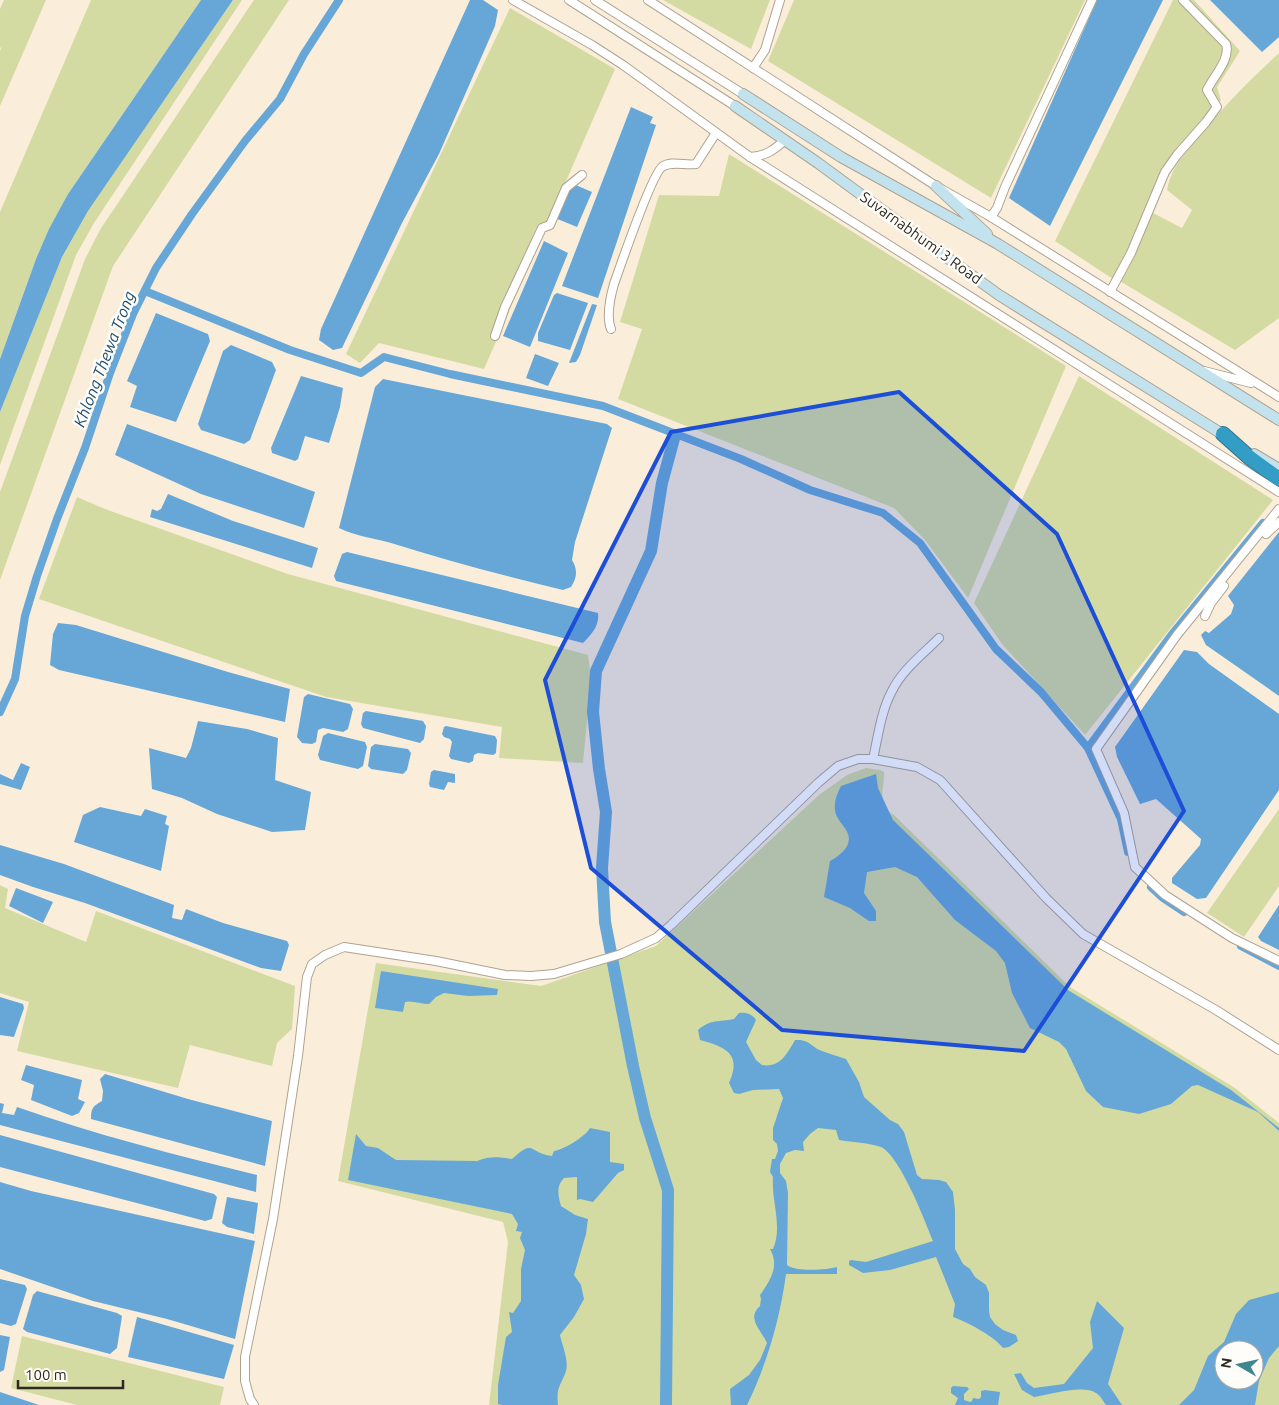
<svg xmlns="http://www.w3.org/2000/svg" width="1279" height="1405" font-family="Ubuntu,sans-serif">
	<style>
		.green { fill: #d4dba2; fill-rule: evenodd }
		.water { fill: #66a7d8; fill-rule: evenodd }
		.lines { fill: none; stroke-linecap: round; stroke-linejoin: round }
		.canal { stroke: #66a7d8; stroke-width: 8 }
		.river { stroke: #66a7d8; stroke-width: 12 }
		.street-casing { stroke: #aea391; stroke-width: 10 }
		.secondary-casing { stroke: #aea391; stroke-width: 12 }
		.highway-casing { stroke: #32748d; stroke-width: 16 }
		.street { stroke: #fff; stroke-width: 8 }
		.secondary { stroke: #c2e2ee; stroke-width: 10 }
		.highway { stroke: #349dc6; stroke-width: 14 }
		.marked { fill: #1d4ed8; fill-opacity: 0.2; stroke: #1d4ed8; stroke-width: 4; stroke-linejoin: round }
		.labels { text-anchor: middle; stroke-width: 5; stroke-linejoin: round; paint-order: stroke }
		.street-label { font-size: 15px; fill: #2d2922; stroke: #fffdf9 }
		.water-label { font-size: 16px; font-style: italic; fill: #1d4e70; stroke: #fffdf9 }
	</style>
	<rect width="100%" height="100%" fill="#faeedb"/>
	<g class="green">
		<path d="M4,0H46L0,106V51L1,48L0,47V9Z"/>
		<path d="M91,0H201L68,194L36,259L0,359V212Z"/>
		<path d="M233,0H242L94,223L76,255L0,465V412L62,257L88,211Z"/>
		<path d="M254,0H289L113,266L0,580V492L85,259L101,228L122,197Z"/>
		<path d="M663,0H770L751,49Z"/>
		<path d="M794,0H1085L991,198L768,61Z"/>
		<path d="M1173,0H1194L1240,51L1217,87L1221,100L1179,147L1113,279L1055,241Z"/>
		<path d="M510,8L615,69L484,369L379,343L360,363L346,354Z"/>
		<path d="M1279,53V318L1235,350L1118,280L1153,213L1182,228L1192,210L1167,190C1171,166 1190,146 1206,128C1229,101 1253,77 1279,53Z"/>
		<path d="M729,154L1066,366L968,598L925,540L894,508L618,399L642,329L620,322L659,195L719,196Z"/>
		<path d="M1079,376L1273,500L1085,735L1002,644L974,603Z"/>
		<path d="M77,497L105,509L288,574L588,655L591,679L583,763L499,758L502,727L326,697L39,599Z"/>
		<path d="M866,768L880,770L884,772C885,789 875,804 894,815L1070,987L1235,1088L1279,1123V1405H489L508,1242L503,1222L338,1181L376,963L541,986L656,946L819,795L847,775ZM1224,1350H1254V1380H1224Z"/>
		<path d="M1279,809V886L1244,937L1207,913Z"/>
		<path d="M0,885L8,889L5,908L86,942L96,911L295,986L292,1029L277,1043L272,1066L190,1045L178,1088L17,1051L29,1002L0,993Z"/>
		<path d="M22,1336L224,1387L220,1405H77L11,1388Z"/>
	</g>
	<g class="water">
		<path d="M201,0H233L88,211L62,257L0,412V359L36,259L49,229L68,194Z"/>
		<path d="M470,0H483L498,10L495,26L439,154L402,223L342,348L333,350L319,340L321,329Z"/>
		<path d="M1097,0H1163L1050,226L1009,198Z"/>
		<path d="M1210,0H1279V37L1262,52Z"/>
		<path d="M631,107L653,117L650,123L656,125L598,298L562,286Z"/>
		<path d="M571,183L592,192L577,227L555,218Z"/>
		<path d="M544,241L568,253L530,347L503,336Z"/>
		<path d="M557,293L588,303L570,350L538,341V333L554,295Z"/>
		<path d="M592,304L597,305L580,355L576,362L569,363Z"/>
		<path d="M156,313L208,334L210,341L176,422L130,407L137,386L127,381Z"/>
		<path d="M231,345L272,362L276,370L250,440L244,444L201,430L198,424L223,351Z"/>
		<path d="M535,354L559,363L548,386L526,378Z"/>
		<path d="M301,376L343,388L340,407L329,443L305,436L298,459L295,461L272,453L271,448Z"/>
		<path d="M383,379L607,424L612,428L575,542L572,560C578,570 577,578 571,587L563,590C505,576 448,561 391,543C374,538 355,536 339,528L375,387Z"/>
		<path d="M127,424L315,492L304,528L201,494L115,455Z"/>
		<path d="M168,494L233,521L318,548L312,568L150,517L152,509L157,511L161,509Z"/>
		<path d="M1279,532V696L1206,645L1201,635L1205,631L1209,633L1231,614L1234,605L1228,596Z"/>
		<path d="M347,552L598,613C600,625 591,635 583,643L336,581L334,576L342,554Z"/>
		<path d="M58,623L76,625L228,672L290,689L285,722L59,670L50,665L53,634Z"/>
		<path d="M1184,650L1197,652L1209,664L1279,714V790L1206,898L1197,899L1172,883V878L1200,845L1201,839L1156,799L1140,804L1117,757L1115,747Z"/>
		<path d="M308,694L350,704L353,709L348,729L343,732L323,728L318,730L316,742L312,744L302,743L297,737L304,697Z"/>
		<path d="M366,711L423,721L426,726L424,739L420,743L363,728L361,724L363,713Z"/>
		<path d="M198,721L247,729L278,738L275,780L311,792L305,830L272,832L217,814L182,798L152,789L149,748L186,758L191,748Z"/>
		<path d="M446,726L495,736L497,740L496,753L493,755L478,753L474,755L473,761L469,763L451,759L449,756L452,742L450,739L444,737L442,734L444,727Z"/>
		<path d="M328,733L365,742L367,747L363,766L358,769L320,760L318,755L323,736Z"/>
		<path d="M375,744L408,749L411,753L407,770L403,774L371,769L368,766L371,747Z"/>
		<path d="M21,763L30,767L21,790L0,784V774L13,780Z"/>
		<path d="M434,770L455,774V783L448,782L444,790L430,787L429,784L431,772Z"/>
		<path d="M876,774L878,788L893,820L1068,990L1231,1090L1279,1128V1131L1258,1112L1198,1085L1192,1086L1171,1104L1139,1114L1103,1107L1086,1091L1066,1049L1059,1042L1030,1028L1012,993L1005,963L996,951L955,920L917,877L895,867L867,872L864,893L876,911V921H869L850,908L824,897L830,861C841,855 855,844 846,830C842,823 835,817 835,809C834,801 837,794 841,786Z"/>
		<path d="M100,807L141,816L145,809L167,816L165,824L169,826L161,871L74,842L83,815Z"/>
		<path d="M0,845L64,864L174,905L172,918L182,920L186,909L223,923L287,941L289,945L281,971L261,968L85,903L33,887L0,875Z"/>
		<path d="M16,888L53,902L43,923L9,906Z"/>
		<path d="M1279,905V950L1261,941L1258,937Z"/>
		<path d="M381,971L498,989L497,995L468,996L444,993L436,997L429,1004C421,1004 411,1000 405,1002L403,1012L375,1008Z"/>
		<path d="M0,997L23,1004L24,1008L14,1037L0,1035Z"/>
		<path d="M739,1013C745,1012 753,1014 756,1020L746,1042L756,1060L762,1065C780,1068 787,1054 795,1040C810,1039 811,1047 822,1051C829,1054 838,1056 846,1059L859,1082L864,1097L890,1120L898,1124L904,1132L917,1175L922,1179L939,1180L946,1182L953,1192L955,1210V1249L963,1264L970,1269L975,1277L986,1285L989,1293V1310L990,1317L995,1324L1003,1330L1016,1335L1018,1341L1009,1347L1003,1348C994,1336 967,1322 953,1317L955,1304L936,1257L890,1270L863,1273L849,1265V1261L851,1260L866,1262L933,1241C925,1221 900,1156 881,1147C870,1143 851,1142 839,1140L836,1130L818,1128L810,1134L803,1142L804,1151L795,1150L786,1153L780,1164V1173L786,1181L788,1193L787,1265C795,1272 827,1270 837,1267V1274H786C780,1319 767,1364 747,1405H731L730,1389L749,1375L760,1360L767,1343C761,1330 746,1318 760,1306L761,1299L760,1295C770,1281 780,1266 770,1249H773C783,1227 771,1200 773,1177L770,1172L772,1159H775L778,1151L777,1144L773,1140V1128L783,1098L779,1089L753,1090L739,1094L734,1093L729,1083C742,1054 726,1047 700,1040L698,1030C711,1019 718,1022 734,1019Z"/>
		<path d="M26,1065L82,1080L78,1099L85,1102L79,1113L72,1116L31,1100L34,1085L21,1080Z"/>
		<path d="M105,1074L188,1099L272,1121L265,1166L91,1119C91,1108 93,1106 102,1101L103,1091L100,1079Z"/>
		<path d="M0,1103L4,1104L2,1113L14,1115L17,1107C96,1135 176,1155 257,1175L256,1192L0,1125Z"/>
		<path d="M590,1128L610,1132V1162L624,1164V1170L618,1173L593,1202L580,1199L577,1200V1177L564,1178C556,1186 558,1195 561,1206L575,1215L588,1219L586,1234L574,1275L581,1285L584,1299L574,1317L560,1335C562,1345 569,1360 566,1371C561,1386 556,1386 558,1405H502L498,1404V1385L506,1337L512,1332L509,1312L513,1313L521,1301V1269L525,1250L520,1238L522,1232L516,1231L518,1224L512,1214L348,1180L356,1134L366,1146L378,1148L396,1160L477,1161C490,1156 498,1157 512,1159C535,1138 528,1153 552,1156L554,1151C563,1150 585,1137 590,1128Z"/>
		<path d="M0,1135L214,1194L217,1197L212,1219L205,1221L0,1167Z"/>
		<path d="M0,1182L31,1191L255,1241L235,1339L167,1319L93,1301L0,1269Z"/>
		<path d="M227,1197L258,1203L254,1234L227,1227L222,1223Z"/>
		<path d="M0,1279L25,1285L27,1289L16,1324L11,1326L0,1323Z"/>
		<path d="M37,1291L117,1313L122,1316L117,1348L110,1354L27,1332L23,1329L33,1295Z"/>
		<path d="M1279,1292V1346L1269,1358L1259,1381L1255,1405H1179L1194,1390L1208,1356L1224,1342L1236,1314L1249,1300ZM1224,1350H1254V1380H1224Z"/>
		<path d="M1097,1301L1124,1328L1108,1384L1122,1405H1106C1103,1401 1100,1395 1096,1393C1083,1384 1048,1395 1034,1397L1022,1390L1014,1374L1021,1373L1027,1383L1034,1388L1064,1384L1093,1348L1090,1322Z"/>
		<path d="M137,1317L234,1345L224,1379L128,1357Z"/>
		<path d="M0,1335L10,1337L4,1370L0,1372Z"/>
		<path d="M953,1386L967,1387L969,1389L964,1394V1400L970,1402L972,1401L973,1398L979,1399L981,1397V1391L985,1390L1000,1392L998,1405H955L958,1398L951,1393V1388Z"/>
		<path d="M0,1392L39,1405H0Z"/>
	</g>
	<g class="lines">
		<g class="canal">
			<path d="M145,291L290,350L361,373L384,357L450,374L603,406L741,459L810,490L883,513L920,543L996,649L1041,692L1088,748L1121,819L1128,852"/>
			<path d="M0,712L15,679L25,616L37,576L57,519L85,448L110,373L133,314L156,268L192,214L245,141L280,99L304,54L339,0"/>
			<path d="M1088,748L1173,633L1263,523"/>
			<path d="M1151,887L1163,898L1184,912"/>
			<path d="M1241,946L1279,966"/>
		</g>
		<path class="river" d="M666,1405L668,1190L645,1118L633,1066L605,922L602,868L606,812L599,769L593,712L596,671L651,551L662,483L675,435"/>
		<defs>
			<g id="street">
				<path d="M513,0L592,45L623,65L750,157C766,156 774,150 785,140"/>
				<path d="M569,0L735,106"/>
				<path d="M595,0L743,94"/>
				<path d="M648,0L936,186L991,217L1279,397"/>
				<path d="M753,68L765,50L780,0"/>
				<path d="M750,157L1279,492"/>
				<path d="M991,217L997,208L1005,187L1092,0"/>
				<path d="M1110,292L1131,253L1165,172L1177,155L1206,122L1217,107L1207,90C1213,77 1231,59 1226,44L1183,0"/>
				<path d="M611,329C606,316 610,298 614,284C620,267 652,174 662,167C671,160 686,166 696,164L716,133"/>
				<path d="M495,336L505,307L542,228L550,225L566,188L582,175"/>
				<path d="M1204,371L1251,383"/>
				<path d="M1279,509L1177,635L1096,749L1124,813L1135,867L1165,895L1232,938L1279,961"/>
				<path d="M1266,534L1279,522"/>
				<path d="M1205,616L1211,603L1224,586"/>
				<path d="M873,759C878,737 881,711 892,691C902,670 923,654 939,638"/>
				<path d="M254,1405L250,1399L245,1381V1357L273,1219L298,1056L307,977L312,964L325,955L344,947L436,961L505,975L531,976L554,974L621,954L656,938L671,925L818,783L838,766L858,759H873L917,767L940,780L1046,898L1083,934L1216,1010L1279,1050"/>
			</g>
			<g id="secondary">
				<path d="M743,94L841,157L998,244L1279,420"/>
				<path d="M735,106L818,163L942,254L999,295L1227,437"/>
				<path d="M936,186L987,234"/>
				<path d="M1254,454L1279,469"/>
			</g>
			<path id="highway" d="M1223,434L1250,458L1279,479"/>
		</defs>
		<use href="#street" class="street-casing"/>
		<use href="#secondary" class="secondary-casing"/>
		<use href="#highway" class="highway-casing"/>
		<use href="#street" class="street"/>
		<use href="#secondary" class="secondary"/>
		<use href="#highway" class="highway"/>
	</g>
	<path class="marked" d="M899,392L1057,534L1184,811L1024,1051L782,1030L591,868L545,680L671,432Z"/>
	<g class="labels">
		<g class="street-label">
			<text transform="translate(921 238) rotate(36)" y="5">Suvarnabhumi 3 Road</text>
		</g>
		<g class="water-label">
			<text transform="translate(104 359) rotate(-69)" y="6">Khlong Thewa Trong</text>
		</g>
	</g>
	<g transform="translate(1239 1365) rotate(279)"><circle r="24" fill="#fffdf9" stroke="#aba8a3"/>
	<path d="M0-4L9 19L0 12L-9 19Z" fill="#3f878e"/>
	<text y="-8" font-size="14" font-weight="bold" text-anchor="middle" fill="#2d2922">N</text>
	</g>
	<path d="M18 1380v8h105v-8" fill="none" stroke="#2d2922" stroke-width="2.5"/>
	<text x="25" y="1380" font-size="15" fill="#2d2922" stroke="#fffdf9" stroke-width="4" paint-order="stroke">100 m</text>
</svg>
